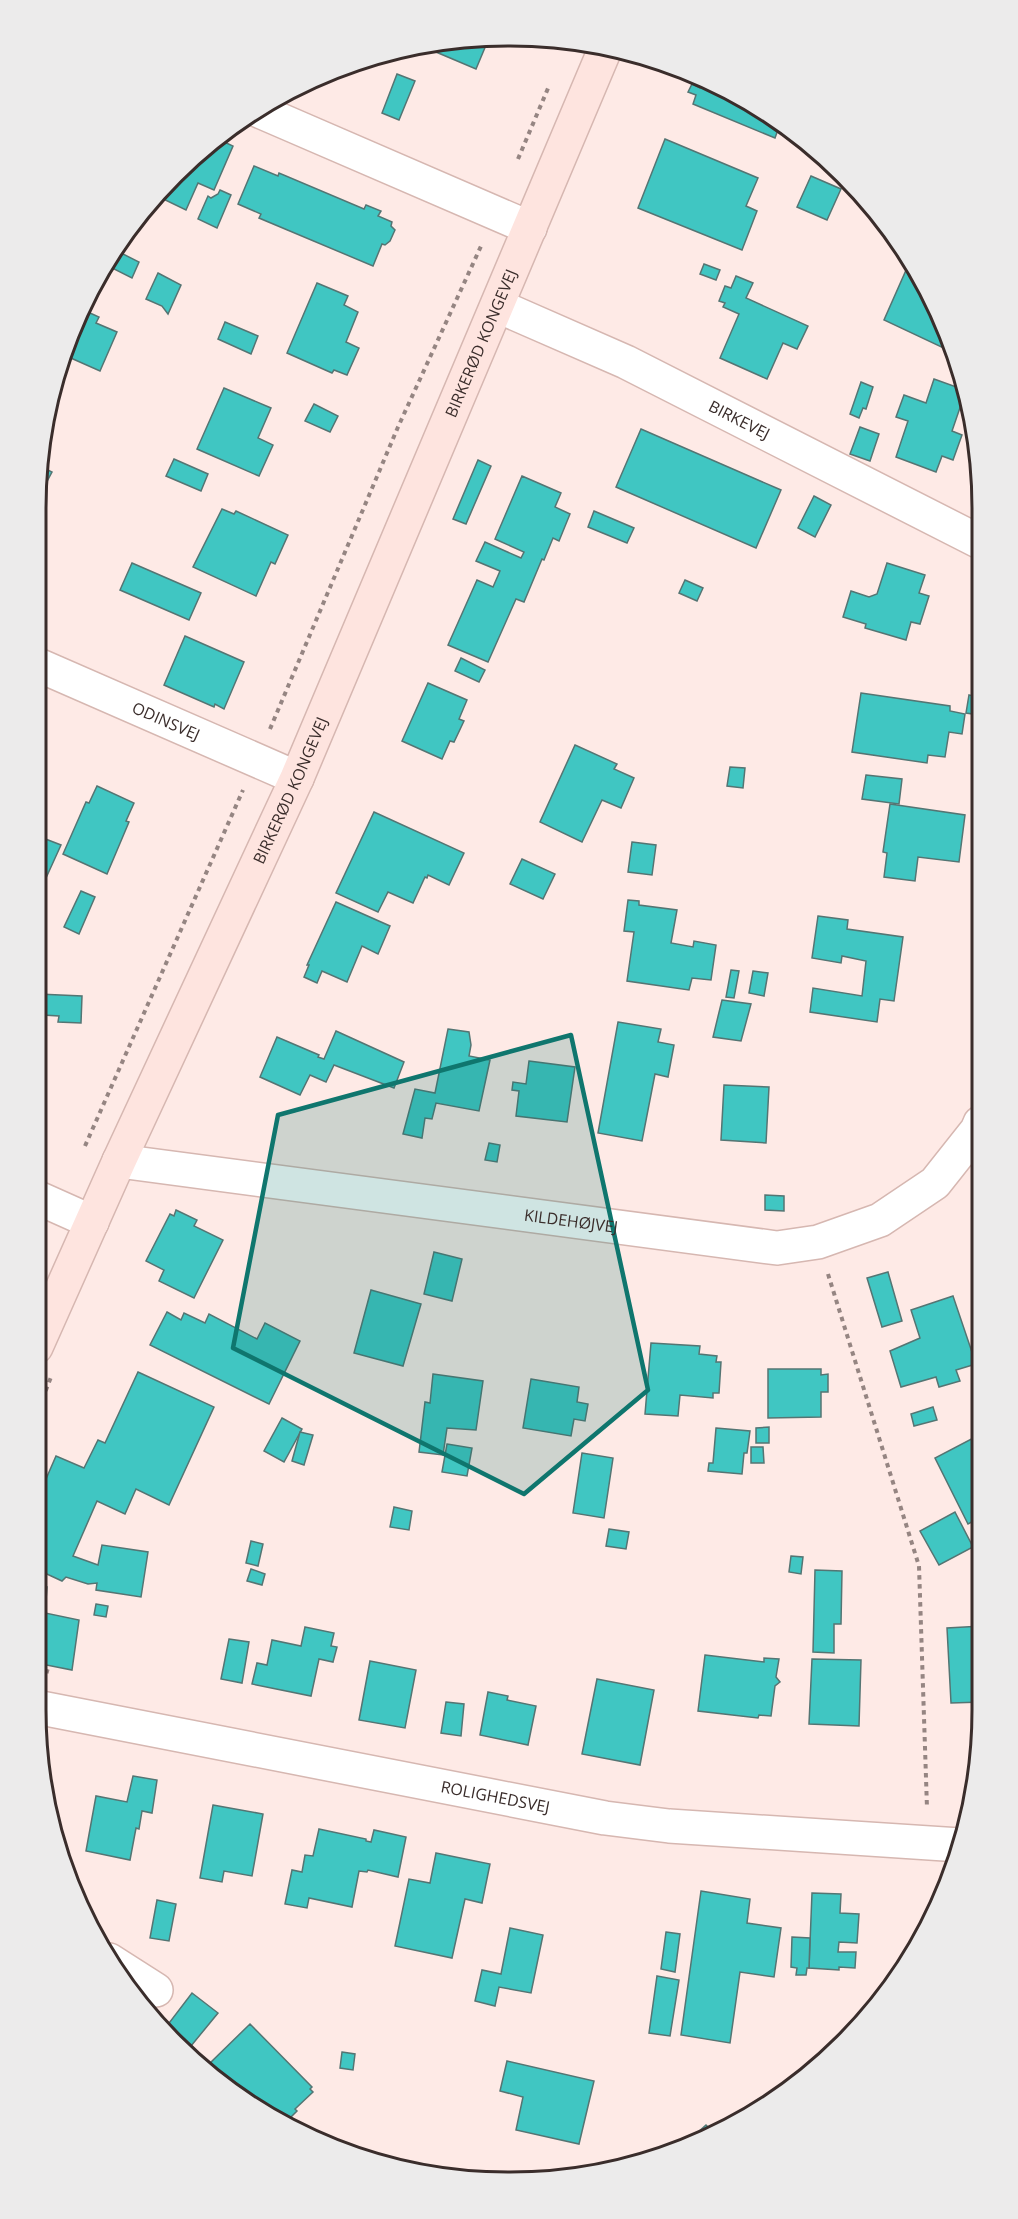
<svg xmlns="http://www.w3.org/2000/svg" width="1018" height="2219" font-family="'Open Sans',sans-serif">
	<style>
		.building { fill: #40c6c2; stroke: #547573; stroke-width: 1.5 }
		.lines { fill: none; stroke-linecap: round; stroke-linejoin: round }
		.minor-casing { stroke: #d6b7b1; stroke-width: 36 }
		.tertiary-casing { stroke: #d6b7b1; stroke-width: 36 }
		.secondary-casing { stroke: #d6b7b1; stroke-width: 36 }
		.path { stroke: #958582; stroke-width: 4; stroke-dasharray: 4.5 4.5; stroke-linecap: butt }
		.minor { stroke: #fff; stroke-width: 33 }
		.tertiary { stroke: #fff; stroke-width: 33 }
		.secondary { stroke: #fee4df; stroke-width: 33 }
		.marked { fill: #0f766e; fill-opacity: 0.2; stroke: #0f766e; stroke-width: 4.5; stroke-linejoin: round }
		.labels { text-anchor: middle; stroke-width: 4.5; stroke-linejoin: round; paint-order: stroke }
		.street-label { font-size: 16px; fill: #3a2d2b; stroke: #fcfcfc }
		.rim { fill: none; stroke: #3a2d2b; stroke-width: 3 }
	</style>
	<rect width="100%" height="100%" fill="#feeae6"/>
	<g class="building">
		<path d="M489,38L476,69L436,52L440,43Z"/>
		<path d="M397,74L415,81L399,120L382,113Z"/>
		<path d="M703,79L780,124L775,138L693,104L696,95L688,92L692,84L700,88Z"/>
		<path d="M218,139L233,146L214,190L198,183L186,210L157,196L174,175Z"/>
		<path d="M665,139L758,178L746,206L757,211L742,250L638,208Z"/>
		<path d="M254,166L278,176L279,173L364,209L366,205L381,211L378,216L392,222L391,226L395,230L390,241L385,245L382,244L373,266L259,218L261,214L238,204Z"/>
		<path d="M811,176L841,189L827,220L797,207Z"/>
		<path d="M220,190L231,195L217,228L198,219L208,196L211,198L218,194Z"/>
		<path d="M117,251L139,262L132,278L110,267Z"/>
		<path d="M704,264L720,270L716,280L700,274Z"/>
		<path d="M907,268L913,270L946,328L952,352L884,320Z"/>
		<path d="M158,273L181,285L168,314L162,306L146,299Z"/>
		<path d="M736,276L753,283L746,298L808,326L797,349L783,343L767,379L720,358L739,314L723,307L725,303L719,301L725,286L731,288Z"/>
		<path d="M317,283L348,296L344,305L358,312L346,342L359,348L347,375L334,370L332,373L287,353Z"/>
		<path d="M90,313L99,317L96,323L117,332L100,371L64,355L72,328L79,316L87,319Z"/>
		<path d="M225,322L258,336L251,354L218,339Z"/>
		<path d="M934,379L962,389L964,396L952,431L962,435L953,460L942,456L936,472L896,457L908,421L896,417L904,395L926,403Z"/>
		<path d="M861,382L873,387L866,409L863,408L859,418L850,414Z"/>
		<path d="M224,388L271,408L258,438L273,445L259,476L197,449Z"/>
		<path d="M314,404L338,416L330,432L305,421Z"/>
		<path d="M860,427L879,434L870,461L850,454Z"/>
		<path d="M641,429L781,490L756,548L616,487Z"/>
		<path d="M174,459L208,474L201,491L166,476Z"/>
		<path d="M478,460L491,466L466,524L453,519Z"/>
		<path d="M40,466L52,472L37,500Z"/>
		<path d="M522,476L561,493L555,507L570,514L559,541L553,538L544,560L542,559L524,602L516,599L488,662L448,645L477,580L493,587L500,571L476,561L485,542L521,558L524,552L495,539Z"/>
		<path d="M814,496L831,505L815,537L798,528Z"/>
		<path d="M222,509L234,514L236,511L288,535L275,564L271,562L256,596L193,567Z"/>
		<path d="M594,511L634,528L627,543L588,527Z"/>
		<path d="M132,563L201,593L189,620L120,590Z"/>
		<path d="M887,563L925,575L919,593L929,596L920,624L911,622L906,640L865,628L866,624L843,617L851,591L869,597L877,594Z"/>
		<path d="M685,580L703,588L697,601L679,593Z"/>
		<path d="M185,636L244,662L224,709L215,704L214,707L164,685Z"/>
		<path d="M461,658L485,670L479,682L455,671Z"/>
		<path d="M428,683L467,700L459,719L464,721L454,742L450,741L442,759L402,741Z"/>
		<path d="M861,693L950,706V711L965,714L962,734L949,732L945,757L928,755L927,763L852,752Z"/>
		<path d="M969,695L979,697V715L966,713Z"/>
		<path d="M575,745L617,764L614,769L634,778L621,808L602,800L582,842L540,822Z"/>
		<path d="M730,767L745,768L743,788L727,786Z"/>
		<path d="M866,775L902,779L899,804L862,799Z"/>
		<path d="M97,786L134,803L126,821L129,822L107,874L63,854L86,802L89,803Z"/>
		<path d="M890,804L965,815L959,862L918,857L915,881L884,877L887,853L883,852Z"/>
		<path d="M374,812L464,853L449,885L428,875L427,878L425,877L413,903L388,892L378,912L336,893Z"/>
		<path d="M43,838L61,845L36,900V854Z"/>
		<path d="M632,842L656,845L652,875L628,872Z"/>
		<path d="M522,859L555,874L543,899L510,884Z"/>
		<path d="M81,891L95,897L79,934L64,927Z"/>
		<path d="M628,900L639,901V905L677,910L671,943L693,947L694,941L716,945L711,980L692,978L689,990L627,981L634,932L624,931Z"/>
		<path d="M336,902L390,926L378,954L362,946L347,982L322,971L317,983L304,977L309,965H307Z"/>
		<path d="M818,916L848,920L847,929L903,937L894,1001L880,999L877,1022L810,1012L813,988L862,996L866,961L842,956L841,963L812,958Z"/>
		<path d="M731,970L739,971L734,998L726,997Z"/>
		<path d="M753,971L768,973L764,996L749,993Z"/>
		<path d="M38,994L82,996L81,1023L58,1022L59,1016L43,1015L42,1013H37Z"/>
		<path d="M722,1000L751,1004L741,1041L713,1037Z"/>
		<path d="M618,1022L661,1029L658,1042L674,1045L668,1077L655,1074L642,1141L598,1133Z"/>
		<path d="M448,1029L469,1032L471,1045L469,1056L490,1060L479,1111L436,1103L432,1119L425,1118L422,1138L403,1134L415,1089L435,1093Z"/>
		<path d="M336,1031L404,1062L394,1088L334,1065L326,1082L310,1075L300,1095L260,1077L277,1037L319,1055L318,1057L324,1059Z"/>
		<path d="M529,1061L575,1067L567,1122L516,1116L519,1091L512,1090L513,1082L526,1084Z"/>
		<path d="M724,1085L769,1087L766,1143L721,1140Z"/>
		<path d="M489,1143L500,1145L497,1162L485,1160Z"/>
		<path d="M765,1195L784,1196V1211L765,1210Z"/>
		<path d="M176,1210L197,1220L194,1226L223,1240L194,1298L159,1281L164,1270L146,1261L170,1214L174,1216Z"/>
		<path d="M434,1252L462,1259L452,1301L424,1294Z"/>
		<path d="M888,1272L902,1321L882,1327L867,1278Z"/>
		<path d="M371,1290L421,1304L403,1366L354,1353Z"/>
		<path d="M953,1296L976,1364L956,1370L960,1381L939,1387L936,1377L901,1387L890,1351L920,1338L911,1310Z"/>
		<path d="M167,1312L181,1320L184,1313L205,1323L209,1314L257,1339L265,1323L300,1341L269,1404L150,1345Z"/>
		<path d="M651,1343L700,1346L699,1354L717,1356L716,1362H721L719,1393H713V1398L680,1395L678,1416L645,1414Z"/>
		<path d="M768,1369H821V1375L828,1374V1392H821V1417L768,1418Z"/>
		<path d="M138,1372L214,1407L169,1505L136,1489L125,1514L97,1501L73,1556L98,1565L102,1545L148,1552L141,1597L96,1590L97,1583L88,1584L66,1577L62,1581L36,1569V1502L56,1456L84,1468L98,1440L105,1443Z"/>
		<path d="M433,1374L483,1381L476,1430L447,1428L443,1455L419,1452L425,1402L430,1403Z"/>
		<path d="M531,1379L579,1387L577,1402L588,1404L585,1421L574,1419L571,1436L523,1428Z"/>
		<path d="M933,1407L937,1420L914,1426L911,1414Z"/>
		<path d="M282,1418L302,1429L284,1462L264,1451Z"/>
		<path d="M769,1427V1443H756V1428Z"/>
		<path d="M716,1428L750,1431L747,1453H744L742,1474L708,1471L709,1463H713Z"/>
		<path d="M300,1432L313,1435L304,1465L292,1461Z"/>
		<path d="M981,1434V1517L968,1524L935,1458Z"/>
		<path d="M447,1444L472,1448L467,1476L442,1472Z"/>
		<path d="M751,1447H763L764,1463H751Z"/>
		<path d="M582,1453L613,1458L604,1518L573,1513Z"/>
		<path d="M394,1507L412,1511L409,1530L390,1527Z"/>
		<path d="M955,1512L973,1547L939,1565L920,1531Z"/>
		<path d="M609,1529L629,1532L626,1549L606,1546Z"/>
		<path d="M251,1541L263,1544L258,1566L246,1563Z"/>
		<path d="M791,1556L803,1557L801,1574L789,1572Z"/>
		<path d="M251,1569L265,1574L262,1585L247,1581Z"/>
		<path d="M815,1570L842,1571L841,1624H834V1653L813,1652Z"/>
		<path d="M36,1586L47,1587L45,1613L79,1620L72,1670L36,1663Z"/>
		<path d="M96,1604L108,1606L106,1617L94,1615Z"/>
		<path d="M982,1626V1702L951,1703L947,1628Z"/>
		<path d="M305,1627L334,1633L331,1646L337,1647L333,1662L319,1659L311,1696L252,1684L257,1663L267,1665L272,1640L301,1646Z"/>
		<path d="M229,1639L249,1642L242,1683L221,1679Z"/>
		<path d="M705,1655L764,1662V1658L779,1659L776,1677L780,1682L775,1686L771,1716L759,1715L758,1718L698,1711Z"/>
		<path d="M812,1659L861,1660L859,1726L809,1724Z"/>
		<path d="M370,1661L416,1670L405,1728L359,1720Z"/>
		<path d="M597,1679L654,1690L640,1765L582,1754Z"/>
		<path d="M488,1692L508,1696L507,1700L536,1706L528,1745L480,1735Z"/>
		<path d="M446,1702L464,1704L461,1736L441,1733Z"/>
		<path d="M133,1776L157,1780L152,1813L142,1811L139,1829L136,1828L130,1860L86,1851L96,1796L127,1802Z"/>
		<path d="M213,1805L263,1814L252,1876L224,1871L222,1882L200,1878Z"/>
		<path d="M319,1829L366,1839V1841L371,1842L374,1830L406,1837L398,1877L368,1870L367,1872L359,1871L352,1907L309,1898L307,1908L285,1904L292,1870L302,1872L305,1855L313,1856Z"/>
		<path d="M436,1853L490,1864L482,1903L465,1899L452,1958L395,1946L409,1879L430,1883Z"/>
		<path d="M701,1891L750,1899L747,1923L781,1928L774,1977L740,1972L730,2043L681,2035Z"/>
		<path d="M812,1893L841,1894L840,1913L859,1914L857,1943L839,1942L838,1952H856L855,1968L839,1967V1970L809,1968Z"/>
		<path d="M157,1900L176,1904L169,1941L150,1938Z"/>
		<path d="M510,1928L543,1935L531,1993L499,1987L495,2006L475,2001L482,1970L501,1974Z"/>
		<path d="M666,1932L680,1934L675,1972L661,1969Z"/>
		<path d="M792,1937L810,1938L809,1968H807L806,1975H796L797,1968L791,1967Z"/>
		<path d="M657,1976L679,1980L670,2036L649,2033Z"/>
		<path d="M192,1993L218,2013L191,2046L166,2027Z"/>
		<path d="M250,2024L312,2087L310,2089L313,2092L295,2109L297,2111L284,2124L273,2120L207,2066Z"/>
		<path d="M342,2052L355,2054L353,2070L340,2068Z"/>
		<path d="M507,2061L594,2081L579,2144L516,2130L523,2097L500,2091Z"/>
		<path d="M706,2125L713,2132L688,2141Z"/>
	</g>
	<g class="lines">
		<defs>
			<g id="minor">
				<path d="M257,110L530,228"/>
				<path id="s1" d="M498,306L626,362L978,541"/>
				<path id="s2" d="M36,664L297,778"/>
				<path id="s3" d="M119,1161L777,1248L818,1242L880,1220L935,1183L977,1130L980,1123"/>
				<path d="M36,1197L92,1222"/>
				<path d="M109,1960L156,1990"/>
			</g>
			<g id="tertiary">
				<path id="s4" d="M36,1707L605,1818L669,1826L960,1845"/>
			</g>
			<g id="secondary">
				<path id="s5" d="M36,1347L119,1161L297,778L606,47"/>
			</g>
		</defs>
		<use href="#minor" class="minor-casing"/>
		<use href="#tertiary" class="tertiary-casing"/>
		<use href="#secondary" class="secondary-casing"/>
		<g class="path">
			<path d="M518,159L549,86"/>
			<path d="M270,729L398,427L482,244"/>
			<path d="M85,1146L243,790"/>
			<path d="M828,1274L919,1566L927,1808"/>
			<path d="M36,1416L51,1377"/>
			<path d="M36,1668L50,1672"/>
		</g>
		<use href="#minor" class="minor"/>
		<use href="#tertiary" class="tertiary"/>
		<use href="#secondary" class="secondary"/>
	</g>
	<path class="marked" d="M571,1035L648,1390L524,1494L233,1348L278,1115Z"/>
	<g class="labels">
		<g class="street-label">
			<text dy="6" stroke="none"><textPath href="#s5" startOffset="1098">BIRKERØD KONGEVEJ</textPath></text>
			<text dy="6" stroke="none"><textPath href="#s1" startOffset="267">BIRKEVEJ</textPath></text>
			<text dy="6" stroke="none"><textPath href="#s2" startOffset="142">ODINSVEJ</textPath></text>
			<text dy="6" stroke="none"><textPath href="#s5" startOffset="612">BIRKERØD KONGEVEJ</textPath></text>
			<text dy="6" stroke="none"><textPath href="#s3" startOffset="456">KILDEHØJVEJ</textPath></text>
			<text dy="6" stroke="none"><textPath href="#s4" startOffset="468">ROLIGHEDSVEJ</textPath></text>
		</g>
	</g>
	<path d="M0 0H1018V2219H0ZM508 46H510A462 462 0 0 1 972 508V1710A462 462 0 0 1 510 2172H508A462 462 0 0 1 46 1710V508A462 462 0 0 1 508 46Z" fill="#ecebeb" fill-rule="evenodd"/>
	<path class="rim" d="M508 46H510A462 462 0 0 1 972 508V1710A462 462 0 0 1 510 2172H508A462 462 0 0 1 46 1710V508A462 462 0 0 1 508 46Z"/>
</svg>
